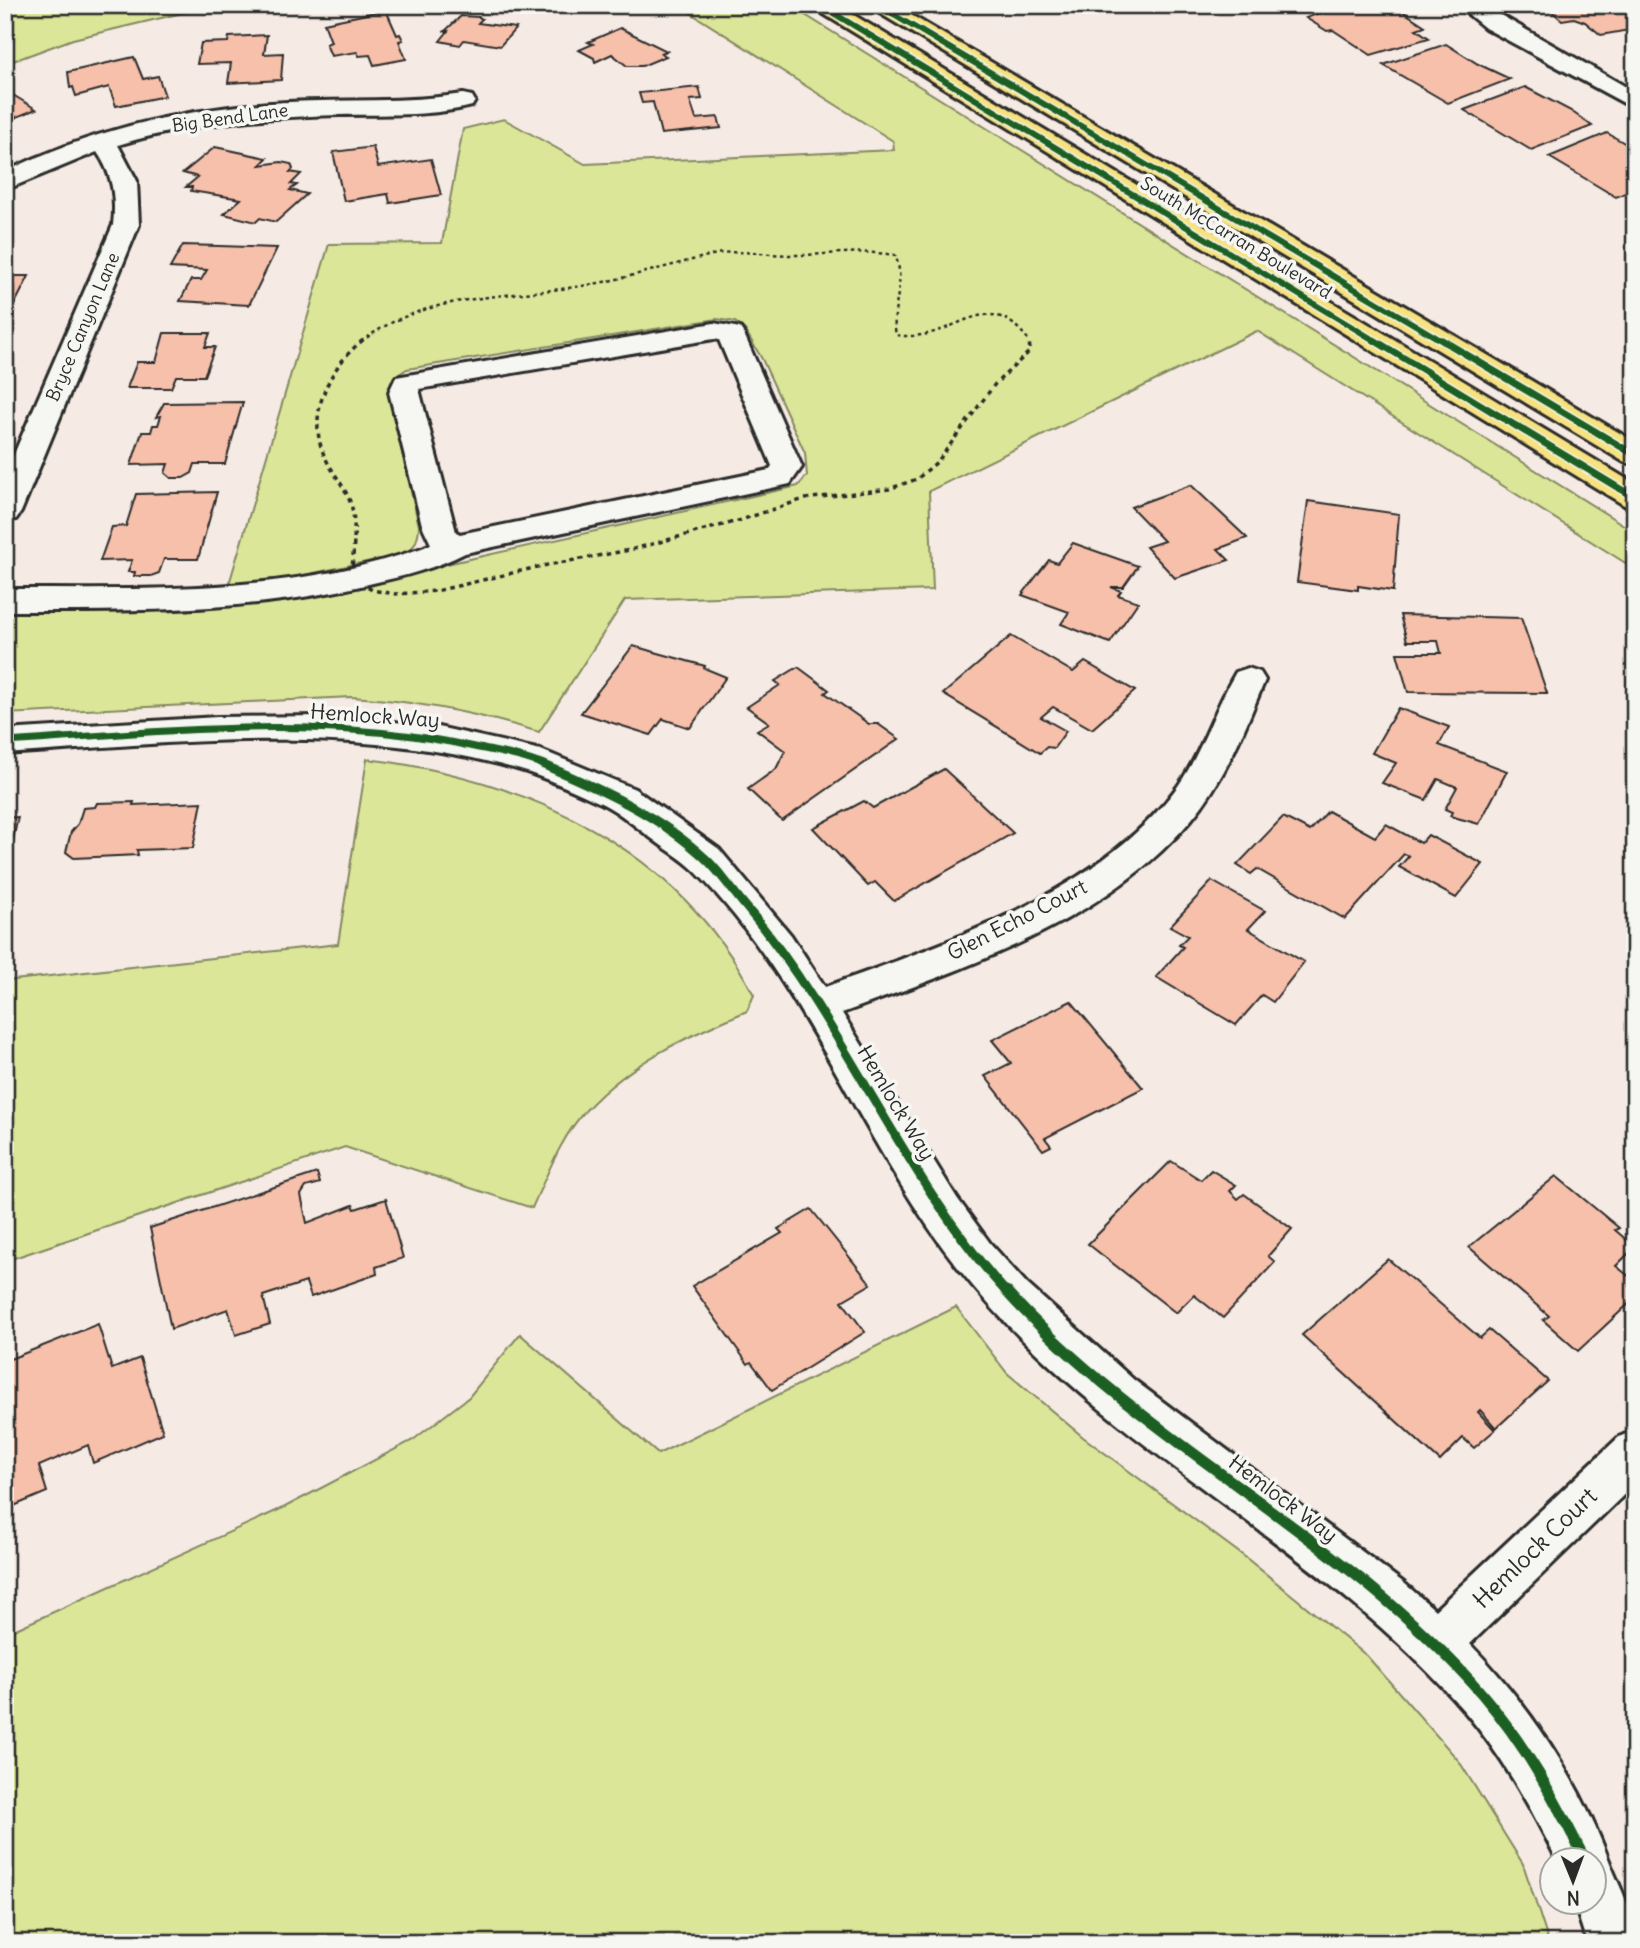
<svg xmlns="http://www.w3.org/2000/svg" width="1640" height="1948" font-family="Delius,sans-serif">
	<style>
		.green { fill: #dbe698; stroke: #838862; stroke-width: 2; fill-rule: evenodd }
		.building { fill: #f7c0ab; stroke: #2b2b2b; stroke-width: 2 }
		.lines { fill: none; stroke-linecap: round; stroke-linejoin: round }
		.minor-casing { stroke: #2b2b2b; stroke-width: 6 }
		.major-casing { stroke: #2b2b2b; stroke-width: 6 }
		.path-far1 { stroke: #2b2b2b; stroke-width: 2.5; stroke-dasharray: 3.5 3.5; stroke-linecap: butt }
		.path { stroke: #2b2b2b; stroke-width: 3.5; stroke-dasharray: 4.5 4.5; stroke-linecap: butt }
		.minor { fill: #f6f6f2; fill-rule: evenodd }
		.major { fill: #f7e281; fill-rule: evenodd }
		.cycleway-far3-casing { stroke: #f6f6f2; stroke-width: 9 }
		.cycleway-far2-casing { stroke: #f6f6f2; stroke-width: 10 }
		.cycleway-far1-casing { stroke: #f6f6f2; stroke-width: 13 }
		.cycleway-casing { stroke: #f6f6f2; stroke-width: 16 }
		.cycleway-far3 { stroke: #1b5e20; stroke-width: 6 }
		.cycleway-far2 { stroke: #1b5e20; stroke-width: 7 }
		.cycleway-far1 { stroke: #1b5e20; stroke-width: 9 }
		.cycleway { stroke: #1b5e20; stroke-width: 11 }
		.labels { text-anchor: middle; stroke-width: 7; stroke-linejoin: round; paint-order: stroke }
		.far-street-label { font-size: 18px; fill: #2b2b2b; stroke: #f6f6f2 }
		.street-label { font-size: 21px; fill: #2b2b2b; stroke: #f6f6f2 }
		.near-street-label { font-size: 24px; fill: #2b2b2b; stroke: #f6f6f2 }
	</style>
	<rect width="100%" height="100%" fill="#f6ebe4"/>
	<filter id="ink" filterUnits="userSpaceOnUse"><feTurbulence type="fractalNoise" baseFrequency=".0143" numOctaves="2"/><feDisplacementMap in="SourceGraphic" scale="14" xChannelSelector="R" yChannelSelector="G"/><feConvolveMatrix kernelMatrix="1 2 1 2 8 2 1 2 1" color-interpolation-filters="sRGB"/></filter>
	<g filter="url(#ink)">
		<g class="green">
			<path d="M5,5H216L73,39L5,64Z"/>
			<path d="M678,5H789L1635,532V569L1257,331L929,491L933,590L625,600L539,732C477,713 416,701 351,697L5,714V602L227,591L329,244L442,243L463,129L504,119L585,164L894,150L893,141ZM717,319L735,322L745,330L762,359L805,453L807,476L798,486L402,574L342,591L226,606L227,591L395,556C413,551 418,545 419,526L388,392L393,378L407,369Z"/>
			<path d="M367,759C526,778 677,847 754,995L747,1011C688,1036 632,1061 587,1109C562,1135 547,1175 532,1208L345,1147L5,1261V981L338,944Z"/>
			<path d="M956,1307L1007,1373L1083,1437L1245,1557L1367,1656L1459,1761L1523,1864L1549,1943H5V1634L285,1507L413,1440L469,1397L520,1334L658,1454Z"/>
		</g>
		<g class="building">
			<path d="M1381,5H1393L1425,26L1416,29L1429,38L1371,55L1333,30L1327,31L1306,18L1333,8L1354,6L1362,11Z"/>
			<path d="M1544,5H1617L1635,19V29L1601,35L1585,22L1574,18L1562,20Z"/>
			<path d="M386,10L397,35L400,34L403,40L399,41L406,59L374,65L370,55L359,56L357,52L331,56L326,44L331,42L324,23Z"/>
			<path d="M461,16L479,17L482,19L478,23L516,28L500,46L464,40L460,45L440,41L448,31H445Z"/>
			<path d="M620,28L667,51L661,53L666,56L642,66H627L612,54L595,62L594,58L579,50L593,44L588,42Z"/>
			<path d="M267,35L264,54L283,53L281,80L228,83L231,63L197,64L201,43L228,42L229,37Z"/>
			<path d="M1446,44L1478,64L1510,79L1448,103L1383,65Z"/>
			<path d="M134,57L143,79L158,76L165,96L116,106L109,87L76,96L73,87L70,88L68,72Z"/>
			<path d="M699,87L702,99L690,100L696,119L718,117L721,128L661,134L653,102L642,103L639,93Z"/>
			<path d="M1525,87L1571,111L1592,126L1531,150L1464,110Z"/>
			<path d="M8,92L36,109L5,122Z"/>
			<path d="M1607,133L1635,149V189L1616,197L1549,157Z"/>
			<path d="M215,147L267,158L260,165L281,162L291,164L293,169L290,172L301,174L291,184L297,185L290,190L307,194L276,222L260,218L256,222L224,214L241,199L191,191L192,187H186L198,177L183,173Z"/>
			<path d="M373,147L378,167L431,159L441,195L390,203L388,194L344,201L333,152Z"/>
			<path d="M183,245L219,246L277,248L249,305L180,301L191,280H201L207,270L170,268Z"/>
			<path d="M5,276H29L5,323Z"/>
			<path d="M164,333H210L205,347H215L204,376H176L171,388H127L137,362H156Z"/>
			<path d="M243,402L225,464H195L192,473L183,478H171L165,473L168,464L131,465L142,432H151L153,425H158L161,416L156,417L164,403Z"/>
			<path d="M1191,485L1247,538L1218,549L1229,560L1175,578L1146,547L1164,541L1131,507Z"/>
			<path d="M217,492L198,559H164L159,573L151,576H134L135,572H128L132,560L100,561L112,527L126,526L136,494Z"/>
			<path d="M1308,501L1399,514L1393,591L1358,586V590L1297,582Z"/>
			<path d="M1073,543L1138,566L1123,587H1111L1121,591L1118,595L1138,602L1110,643L1061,624L1069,612L1022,595L1049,560L1057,563Z"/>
			<path d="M1400,615L1521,618L1547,693L1408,692L1397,653H1441L1438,641H1407Z"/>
			<path d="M1011,636L1073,672L1085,662L1135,691L1092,729L1053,707L1041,717L1066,731L1054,748L1047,747L1040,753L943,694Z"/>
			<path d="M633,646L705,666L704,668L726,677L690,728L663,719L651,735L581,713Z"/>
			<path d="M798,667L829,690L825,693L869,724H878L899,739L782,821L748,789L776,769L785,751L757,730L769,723L747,707L780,685L775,681Z"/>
			<path d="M1398,708L1449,727L1439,745L1507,771L1479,824L1450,816L1452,812L1445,809L1457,787L1438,779L1426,800L1382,783L1396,763L1372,753Z"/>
			<path d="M944,769L1013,833L894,901L875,882L868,886L813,828L864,801L873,808Z"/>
			<path d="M134,802L133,805L202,802L193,848L137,850L138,855L74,858L66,852L71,832L78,824L83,808L95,807L97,803Z"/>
			<path d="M1328,811L1375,837L1386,824L1421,843L1428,835L1483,864L1456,898L1399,867L1409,856L1404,854L1345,919L1257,869L1251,874L1237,865L1283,817L1310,831Z"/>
			<path d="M18,817L8,862H5V818Z"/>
			<path d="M1212,881L1265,911L1248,929L1304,962L1273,1002L1262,995L1236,1025L1156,977L1183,947L1179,945L1188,936L1170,926Z"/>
			<path d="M1071,1001L1143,1088L1045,1138L1051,1146L1043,1150L985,1076L1011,1063L992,1040Z"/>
			<path d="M1171,1161L1201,1180L1211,1170L1236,1185L1230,1191L1238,1199L1244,1194L1292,1229L1268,1256L1275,1262L1223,1318L1194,1295L1176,1313L1088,1244Z"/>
			<path d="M317,1173L320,1183L306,1187L301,1195L307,1223L353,1205L355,1209L386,1199L403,1258L376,1267L377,1274L311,1297L306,1282L263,1296L270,1324L236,1335L228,1309L171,1329L150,1228Z"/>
			<path d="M1556,1176L1619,1228L1615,1230L1635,1247L1616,1266L1635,1281V1298L1578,1351L1543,1320L1549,1316L1469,1247Z"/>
			<path d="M811,1209L871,1284L842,1301L865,1332L772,1390L751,1362L748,1364L692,1286L782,1233L778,1229Z"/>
			<path d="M1388,1259L1480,1338L1489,1330L1548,1381L1496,1428L1480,1410L1478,1412L1495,1430L1474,1448L1463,1438L1440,1461L1302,1335Z"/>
			<path d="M98,1324L112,1369L140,1358L163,1433L93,1463L88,1445L39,1466L47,1492L9,1508L5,1488V1361Z"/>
		</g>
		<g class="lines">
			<defs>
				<g id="minor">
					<path d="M1457,5H1483L1635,92V109L1485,28Z"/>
					<path d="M463,94L472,96L475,101L472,106C428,117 383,114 339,115C265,117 189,123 118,145L137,181L139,225L21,512L16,519L5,522V475L113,225C116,198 113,175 97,152L5,190V172C93,129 190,107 288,102C346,99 405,103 463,94Z"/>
					<path d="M714,323L740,328L744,334L802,467L790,484L465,553C436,568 405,576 373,583C253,613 129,611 5,611V589C143,589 290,595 422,548L431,544L422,525L389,392L396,377ZM714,339L719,340L772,466L769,470L460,534L456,532L419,389Z"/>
					<path d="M1248,668L1260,672L1265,680C1245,728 1225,780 1191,820C1104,923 964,968 842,1013L957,1198L990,1243L1027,1284L1134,1380L1404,1583L1435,1610L1619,1437L1635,1430V1484L1470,1644C1531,1707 1580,1782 1610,1863C1620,1889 1635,1913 1635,1943H1587L1574,1902H1594V1860H1557C1531,1808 1503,1757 1465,1712C1317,1540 1096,1446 956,1265C859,1140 807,984 695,871C683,859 667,850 654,840C637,828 621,813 603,804C576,792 546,777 517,769C352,722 174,743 5,754V730L217,717L324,716L429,725L541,750L635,789L719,849L791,935L825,987C945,943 1101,893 1178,786C1203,750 1214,709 1236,672Z"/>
				</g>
				<g id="major">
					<path d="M809,5H837L1635,484V508L1624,505Z"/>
					<path d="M866,5H894L1635,442V464L1624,462Z"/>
				</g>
			</defs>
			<use href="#minor" class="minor-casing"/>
			<use href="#major" class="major-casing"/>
			<path class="path-far1" d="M361,342C422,294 502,298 575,287C624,280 672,264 721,253C749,250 775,256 803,255C835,254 863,250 895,255C907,283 890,307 896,335C956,345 984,280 1030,342"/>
			<path class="path" d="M363,340C330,366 306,413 324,455C332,473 347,488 352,508C357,530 352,555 352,578L372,590L396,594L436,591L542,566L630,550L738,521L804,499L889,489L917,479L938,461L995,384L1030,351L1029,340"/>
			<use href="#minor" class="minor"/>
			<use href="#major" class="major"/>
			<defs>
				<g id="cycleway-far3">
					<path d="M820,5L1377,342"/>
					<path d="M877,5L1444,342"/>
				</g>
				<g id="cycleway-far2">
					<path d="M1374,340L1635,498"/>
					<path d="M1442,340L1635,455"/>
					<path d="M5,742C160,732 321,713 474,747C498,752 523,756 546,766"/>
				</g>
				<path id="cycleway-far1" d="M542,764C600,789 659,815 706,859C721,873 733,892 747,908C847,1027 902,1177 1007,1293"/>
				<path id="cycleway" d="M1006,1291C1146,1446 1345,1536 1482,1694C1525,1744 1556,1801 1585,1860"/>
			</defs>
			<use href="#cycleway-far3" class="cycleway-far3-casing"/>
			<use href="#cycleway-far2" class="cycleway-far2-casing"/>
			<use href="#cycleway-far1" class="cycleway-far1-casing"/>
			<use href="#cycleway" class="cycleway-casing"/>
			<use href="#cycleway-far3" class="cycleway-far3"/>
			<use href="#cycleway-far2" class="cycleway-far2"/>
			<use href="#cycleway-far1" class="cycleway-far1"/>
			<use href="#cycleway" class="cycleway"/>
		</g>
	</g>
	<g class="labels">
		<g class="far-street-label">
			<text transform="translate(230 118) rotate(-8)" y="6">Big Bend Lane</text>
			<text transform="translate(1236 238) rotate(31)" y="6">South McCarran Boulevard</text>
			<text transform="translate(83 327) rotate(-67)" y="6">Bryce Canyon Lane</text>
		</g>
		<g class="street-label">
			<text transform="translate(375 716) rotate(4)" y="7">Hemlock Way</text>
			<text transform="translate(1017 920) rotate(-27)" y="7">Glen Echo Court</text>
			<text transform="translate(896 1103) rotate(59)" y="7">Hemlock Way</text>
			<text transform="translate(1283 1499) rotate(37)" y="7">Hemlock Way</text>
		</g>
		<g class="near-street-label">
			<text transform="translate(1535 1548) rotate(-44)" y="8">Hemlock Court</text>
		</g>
	</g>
	<rect width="1640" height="1948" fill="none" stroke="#f6f6f2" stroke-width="28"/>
	<rect x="14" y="14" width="1612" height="1920" fill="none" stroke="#2b2b2b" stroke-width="2.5" filter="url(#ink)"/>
	<g transform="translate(1573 1881) rotate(179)"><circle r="33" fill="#f6f6f2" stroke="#a5a5a2" stroke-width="2"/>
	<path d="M0-5L12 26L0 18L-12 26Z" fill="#2b2b2b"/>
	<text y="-10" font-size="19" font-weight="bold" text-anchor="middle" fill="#2b2b2b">N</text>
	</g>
</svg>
